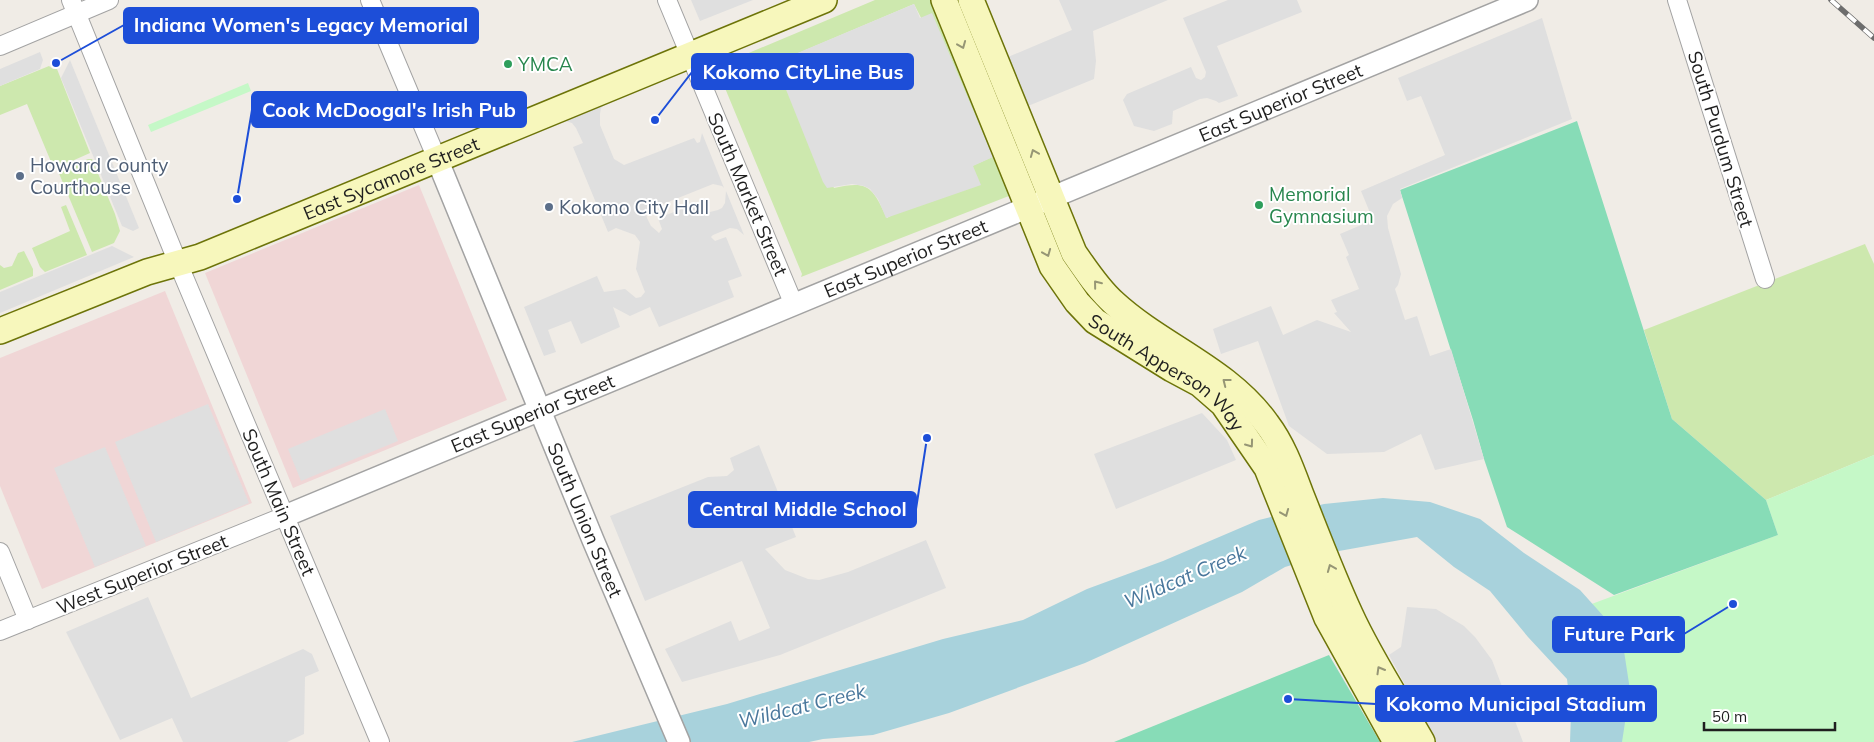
<svg xmlns="http://www.w3.org/2000/svg" width="1874" height="742" font-family="Mulish,sans-serif">
	<style>
		.commercial { fill: #f0d6d6 }
		.grass { fill: #cde8ae; fill-rule: evenodd }
		.park { fill: #c5f8c7 }
		.pitch { fill: #87dcb7 }
		.parking { fill: #dfdfdf }
		.water { fill: #a8d2dc }
		.lines { fill: none; stroke-linecap: round; stroke-linejoin: round }
		.minor-casing { stroke: #a3a3a3; stroke-width: 20 }
		.tertiary-casing { stroke: #a3a3a3; stroke-width: 24 }
		.secondary-casing { stroke: #6d7409; stroke-width: 28 }
		.minor { stroke: #fff; stroke-width: 18 }
		.tertiary { stroke: #fff; stroke-width: 21 }
		.secondary { stroke: #f7f7bc; stroke-width: 25 }
		.rail-casing { stroke: #6d6d6d; stroke-width: 5.5 }
		.rail { stroke: #fff; stroke-width: 4; stroke-dasharray: 11; stroke-linecap: butt }
		.oneway { stroke: #969675 }
		.leisure-dot { fill: #2e9e5b; stroke: #fff; stroke-width: 2 }
		.service-dot { fill: #5c6f8a; stroke: #fff; stroke-width: 2 }
		.labels { text-anchor: middle; stroke-width: 4; stroke-linejoin: round; paint-order: stroke }
		.leisure-label { font-size: 19px; fill: #27864d; stroke: #fff; text-anchor: start }
		.street-label { font-size: 19px; fill: #1f1f1f; stroke: #fff }
		.service-label { font-size: 19px; fill: #4e5e75; stroke: #fff; text-anchor: start }
		.water-label { font-size: 20px; font-style: italic; fill: #49779c; stroke: #fff }
		.leader { fill: none; stroke: #1d4ed8; stroke-width: 2 }
		.callout-dot { fill: #1d4ed8; stroke: #fff; stroke-width: 2 }
		.callout { fill: #1d4ed8; stroke: #1d4ed8; stroke-width: 2 }
		.callout-label { font-size: 20px; text-anchor: middle; font-weight: bold; fill: #fff }
	</style>
	<rect width="100%" height="100%" fill="#f0ece6"/>
	<g class="commercial">
		<path d="M419,185L507,400L293,488L205,273Z"/>
		<path d="M165,291L252,503L42,589L0,486V358Z"/>
	</g>
	<g class="grass">
		<path d="M875,0H938L1014,194L801,277L802,274L720,76L712,64L718,61L725,63ZM914,4L992,157L972,166L887,218C872,187 869,180 834,188L781,78L795,72L789,57Z"/>
		<path d="M49,66L53,69H57L90,153L54,169L27,104L0,115V86Z"/>
		<path d="M88,159H92L115,214L120,231L114,243L92,252L58,171Z"/>
		<path d="M66,205L87,255L45,272L40,267L32,248L70,231L61,207Z"/>
		<path d="M1865,244L1874,264V455L1766,500L1672,419L1644,330Z"/>
		<path d="M24,251L33,269V276L0,290V265L4,268L12,266L18,253Z"/>
	</g>
	<g class="park">
		<path d="M248,83L251,91L151,132L148,125Z"/>
		<path d="M1874,455V742H1589L1570,612L1778,535L1766,500Z"/>
	</g>
	<g class="pitch">
		<path d="M1577,121L1672,419L1766,500L1778,535L1614,595L1507,527L1484,459L1473,420L1400,190Z"/>
		<path d="M1329,655L1380,742H1114Z"/>
	</g>
	<g class="parking">
		<path d="M691,0H753L700,21Z"/>
		<path d="M1059,0H1168L1093,31L1096,61L1094,79L1028,106L1008,57L1072,30Z"/>
		<path d="M1228,0H1297L1302,12L1217,46L1238,96L1219,103L1216,101L1207,98L1200,99L1173,111L1172,124L1154,131L1134,126L1123,100L1127,94L1191,67L1196,78L1201,80L1205,77L1206,72L1183,18Z"/>
		<path d="M914,4L920,18L932,13L993,157L973,166L981,185L886,218L878,199L870,189L864,186L852,184L827,188L823,182L781,77L795,72L788,57Z"/>
		<path d="M1542,18L1572,119L1400,189L1402,198L1393,204L1387,216L1388,228L1401,274L1398,285L1395,289L1405,320L1417,316L1430,356L1451,349L1484,459L1435,470L1421,434L1384,452L1327,454L1289,426L1258,341L1221,354L1213,329L1271,306L1283,335L1317,320L1351,332L1334,313L1337,312L1331,300L1359,289L1346,257L1349,255L1340,234L1373,220L1361,191L1445,155L1421,96L1407,101L1398,78Z"/>
		<path d="M40,52L43,60L40,69L0,86V69Z"/>
		<path d="M70,60L139,228L133,231L122,226L61,78Z"/>
		<path d="M607,102L601,108L600,114V125L614,159L624,165L694,138L697,143L700,142L702,133L724,188L722,186L713,184L648,210L646,214L647,218L651,226L659,233L662,229L658,218L703,201L707,210L710,212L718,210L722,208L725,203L726,191L744,235L737,229L730,228L713,235L711,237L715,241L726,237L742,276L728,281L734,297L659,327L650,307L630,316L613,307L620,327L581,344L571,321L548,330L556,352L544,356L524,307L597,276L604,292L625,289L636,298L641,297L645,292L636,269L640,242L635,235L616,228L608,232L573,147L583,143L576,128L572,123L562,120Z"/>
		<path d="M112,246L134,257L0,313V292Z"/>
		<path d="M208,404L249,503L156,542L115,442Z"/>
		<path d="M385,409L398,441L301,481L288,449Z"/>
		<path d="M1202,413L1227,440L1236,460L1116,509L1094,454Z"/>
		<path d="M759,445L796,537L765,549L785,570L808,579L819,580L848,572L926,540L946,588L780,655L682,682L665,649L731,621L739,641L770,628L742,561L645,601L610,516L708,477L727,476L734,470L730,458Z"/>
		<path d="M105,447L146,546L95,567L54,468Z"/>
		<path d="M148,597L191,698L303,649L312,654L319,671L305,677L304,734L287,742H183L172,718L120,740L66,632Z"/>
		<path d="M1407,607L1436,609L1464,626L1475,637L1492,660L1523,742H1436L1389,655L1401,647Z"/>
	</g>
	<path class="water" d="M1383,498L1430,502L1480,519L1524,553L1580,590L1615,629L1624,651L1630,690L1622,742H1570L1571,713L1567,679L1528,637L1490,591L1454,567L1417,537L1339,551L1285,567L1242,592L1085,663L949,713L873,735L823,739L809,742H572L727,704L943,639L1023,620L1087,589L1163,561L1259,520L1324,504Z"/>
	<g class="lines">
		<defs>
			<g id="minor">
				<path d="M71,0L178,263L380,742"/>
				<path d="M370,0L437,159"/>
				<path d="M667,0L794,305"/>
				<path d="M1677,0L1765,279"/>
				<path d="M0,46L109,0"/>
				<path d="M0,552L28,620"/>
				<path d="M0,631L285,516"/>
			</g>
			<g id="tertiary">
				<path id="s1" d="M437,159L593,540L679,742"/>
				<path id="s2" d="M285,516L1527,0"/>
			</g>
			<g id="secondary">
				<path id="s3" d="M944,0L1052,266L1077,302L1095,321L1172,369L1200,384L1223,404L1267,468L1327,618L1396,742"/>
				<path d="M971,0L1074,253C1086,270 1098,289 1114,303C1162,347 1228,369 1267,424C1283,445 1292,471 1301,495C1317,535 1332,575 1350,614C1370,658 1398,700 1422,742"/>
				<path id="s4" d="M0,331L147,272L200,257L824,0"/>
			</g>
		</defs>
		<use href="#minor" class="minor-casing"/>
		<use href="#tertiary" class="tertiary-casing"/>
		<use href="#secondary" class="secondary-casing"/>
		<use href="#minor" class="minor"/>
		<use href="#tertiary" class="tertiary"/>
		<use href="#secondary" class="secondary"/>
		<defs>
			<path id="rail" d="M1831,0L1874,38"/>
		</defs>
		<use href="#rail" class="rail-casing"/>
		<use href="#rail" class="rail"/>
	</g>
	<defs><path id="oneway-chevron" d="M-2-3.5L2.5 0L-2 3.5" fill="none" stroke-width="1.6" stroke-linecap="round" stroke-linejoin="round" transform="scale(1.25)"/></defs>
	<g class="oneway">
		<use href="#oneway-chevron" transform="translate(962 45) rotate(68)"/>
		<use href="#oneway-chevron" transform="translate(1034 153) rotate(-112)"/>
		<use href="#oneway-chevron" transform="translate(1047 253) rotate(68)"/>
		<use href="#oneway-chevron" transform="translate(1097 284) rotate(-129)"/>
		<use href="#oneway-chevron" transform="translate(1226 382) rotate(-142)"/>
		<use href="#oneway-chevron" transform="translate(1250 444) rotate(54)"/>
		<use href="#oneway-chevron" transform="translate(1285 513) rotate(68)"/>
		<use href="#oneway-chevron" transform="translate(1331 568) rotate(-112)"/>
		<use href="#oneway-chevron" transform="translate(1380 670) rotate(-120)"/>
	</g>
	<g class="leisure-dot">
		<circle cx="508" cy="64" r="5"/>
		<circle cx="1259" cy="205" r="5"/>
	</g>
	<g class="service-dot">
		<circle cx="20" cy="176" r="5"/>
		<circle cx="549" cy="207" r="5"/>
	</g>
	<g class="labels">
		<g class="leisure-label">
			<text x="518" y="71">YMCA</text>
			<text x="1269" y="201">Memorial<tspan x="1269" dy="22">Gymnasium</tspan></text>
		</g>
		<g class="street-label">
			<text dy="7" stroke="none"><textPath href="#s2" startOffset="1078">East Superior Street</textPath></text>
			<text transform="translate(1721 139) rotate(73)" y="7">South Purdum Street</text>
			<text dy="7" stroke="none"><textPath href="#s4" startOffset="420">East Sycamore Street</textPath></text>
			<text transform="translate(748 194) rotate(67)" y="7">South Market Street</text>
			<text dy="7" stroke="none"><textPath href="#s2" startOffset="672">East Superior Street</textPath></text>
			<text dy="7" stroke="none"><textPath href="#s3" startOffset="446">South Apperson Way</textPath></text>
			<text dy="7" stroke="none"><textPath href="#s2" startOffset="268">East Superior Street</textPath></text>
			<text transform="translate(279 502) rotate(67)" y="7">South Main Street</text>
			<text dy="7" stroke="none"><textPath href="#s1" startOffset="390">South Union Street</textPath></text>
			<text transform="translate(142 574) rotate(-22)" y="7">West Superior Street</text>
		</g>
		<g class="service-label">
			<text x="30" y="172">Howard County<tspan x="30" dy="22">Courthouse</tspan></text>
			<text x="559" y="214">Kokomo City Hall</text>
		</g>
		<g class="water-label">
			<text transform="translate(1185 577) rotate(-23)" y="7">Wildcat Creek</text>
			<text transform="translate(802 706) rotate(-14)" y="7">Wildcat Creek</text>
		</g>
	</g>
	<path class="leader" d="M56 63L124 25M655 120L692 72M237 199L252 110M927 438L916 509M1733 604L1684 634M1288 699L1376 704"/>
	<g class="callout-dot">
		<circle cx="56" cy="63" r="5"/>
		<circle cx="655" cy="120" r="5"/>
		<circle cx="237" cy="199" r="5"/>
		<circle cx="927" cy="438" r="5"/>
		<circle cx="1733" cy="604" r="5"/>
		<circle cx="1288" cy="699" r="5"/>
	</g>
	<g class="callout">
		<rect x="124" y="8" width="354" height="35" rx="5"/>
		<rect x="692" y="54" width="221" height="35" rx="5"/>
		<rect x="252" y="92" width="274" height="35" rx="5"/>
		<rect x="689" y="492" width="227" height="35" rx="5"/>
		<rect x="1553" y="617" width="131" height="35" rx="5"/>
		<rect x="1376" y="686" width="280" height="35" rx="5"/>
	</g>
	<g class="callout-label">
		<text x="301" y="32">Indiana Women's Legacy Memorial</text>
		<text x="803" y="79">Kokomo CityLine Bus</text>
		<text x="389" y="117">Cook McDoogal's Irish Pub</text>
		<text x="803" y="516">Central Middle School</text>
		<text x="1619" y="641">Future Park</text>
		<text x="1516" y="711">Kokomo Municipal Stadium</text>
	</g>
	<path d="M1704 722v8h131v-8" fill="none" stroke="#1f1f1f" stroke-width="2.5"/>
	<text x="1712" y="722" font-size="15" fill="#1f1f1f" stroke="#ffffff" stroke-width="4" paint-order="stroke">50 m</text>
</svg>
